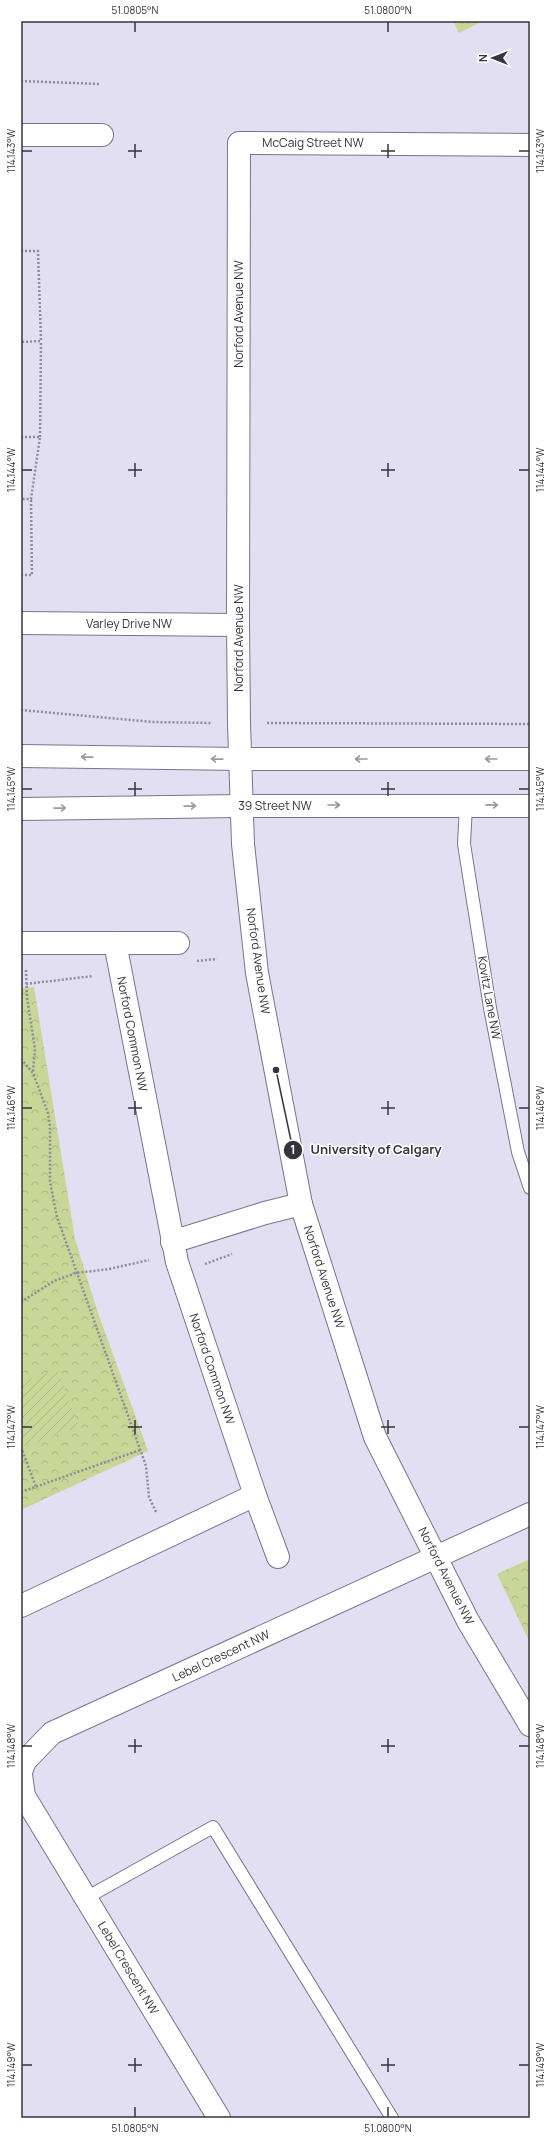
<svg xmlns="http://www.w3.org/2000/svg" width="551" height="2139" font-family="Manrope,sans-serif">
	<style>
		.built { fill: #e3dff2 }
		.forest { fill: url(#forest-crowns) }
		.garden { fill: url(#garden-furrows) }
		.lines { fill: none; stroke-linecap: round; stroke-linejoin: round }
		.service-casing { stroke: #79748c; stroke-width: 14 }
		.minor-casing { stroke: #79748c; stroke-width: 24 }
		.tertiary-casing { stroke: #79748c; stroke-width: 24 }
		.path { stroke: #8f8c99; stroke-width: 2.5; stroke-dasharray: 2 2; stroke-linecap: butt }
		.service { stroke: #fff; stroke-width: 12 }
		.minor { stroke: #fff; stroke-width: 22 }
		.tertiary { stroke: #fff; stroke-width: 22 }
		.oneway { stroke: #9a9a9e }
		.ticks { fill: none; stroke: #36343e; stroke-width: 1.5 }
		.labels { text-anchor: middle; stroke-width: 3; stroke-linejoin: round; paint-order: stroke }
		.street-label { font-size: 12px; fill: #36343e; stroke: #fefefe }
		.leader { fill: none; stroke: #36343e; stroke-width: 1.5 }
		.callout-dot { fill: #36343e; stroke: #fefefe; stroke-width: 1.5 }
		.mark-label { font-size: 12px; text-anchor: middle; font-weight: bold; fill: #fff }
		.callout-label { font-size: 13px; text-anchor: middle; font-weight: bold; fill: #36343e; stroke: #fefefe; stroke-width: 3; stroke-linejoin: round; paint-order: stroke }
		.neatline { fill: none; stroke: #36343e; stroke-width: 1.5 }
		.ticks-label { font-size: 10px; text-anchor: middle; fill: #36343e }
	</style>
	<defs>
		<pattern id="forest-crowns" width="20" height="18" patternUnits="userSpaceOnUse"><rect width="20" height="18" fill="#c8d697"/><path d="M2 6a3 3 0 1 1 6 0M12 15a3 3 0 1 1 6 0" fill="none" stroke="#acb883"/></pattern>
		<pattern id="garden-furrows" width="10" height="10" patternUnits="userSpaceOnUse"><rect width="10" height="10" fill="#c8d697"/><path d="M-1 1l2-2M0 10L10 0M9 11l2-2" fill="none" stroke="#acb883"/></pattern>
	</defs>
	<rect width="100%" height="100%" fill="#f2efff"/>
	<rect class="built" x="21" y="21" width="509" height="2097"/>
	<g class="forest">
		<path d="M453,21H483L459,33Z"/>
		<path d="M34,987L75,1239L97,1310L148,1451L21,1510V988Z"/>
		<path d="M530,1559V1643L497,1574Z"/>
	</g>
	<path class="garden" d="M57,1369L79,1427L21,1447V1383Z"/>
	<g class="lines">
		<defs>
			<g id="service">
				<path d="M466,805L464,844L490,1008L518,1152L530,1188"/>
				<path d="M86,1898L213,1827L392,2118"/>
			</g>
			<g id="minor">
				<path d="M21,135H102"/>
				<path d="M530,145L239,143L238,625L239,723L243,844L257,973L301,1204L375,1437L468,1621L530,1725"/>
				<path d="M21,623L238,625"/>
				<path d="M21,943H178"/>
				<path d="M115,943L177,1262L255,1495L278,1557"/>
				<path d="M172,1242L265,1213L301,1204"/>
				<path d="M21,1606L255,1495"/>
				<path d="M21,1772L25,1761L52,1733L530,1514"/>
				<path d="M21,1775L24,1796L219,2118"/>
			</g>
			<g id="tertiary">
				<path d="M21,756L240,759H530"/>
				<path d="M21,809L241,806H530"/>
			</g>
		</defs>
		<use href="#service" class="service-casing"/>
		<use href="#minor" class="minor-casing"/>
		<use href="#tertiary" class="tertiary-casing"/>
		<g class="path">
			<path d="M21,81L100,84"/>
			<path d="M21,251H38L41,341L21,342"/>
			<path d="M21,437H40L31,499H21"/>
			<path d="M40,437L41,341"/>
			<path d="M21,575H32L31,499"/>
			<path d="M21,710L153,722L212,723"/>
			<path d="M267,723L530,724"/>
			<path d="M197,961L217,959"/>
			<path d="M26,970L27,998L35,1049L33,1072"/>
			<path d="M26,984L93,976"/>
			<path d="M21,1059L33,1073L48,1113L50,1127V1182L57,1217L146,1466L149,1497L156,1512"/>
			<path d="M205,1264L232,1254"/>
			<path d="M21,1302L54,1281L76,1273L109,1269L149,1260"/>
			<path d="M21,1447L36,1487"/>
			<path d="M21,1492L140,1450"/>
		</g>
		<use href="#service" class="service"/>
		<use href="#minor" class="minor"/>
		<use href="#tertiary" class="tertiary"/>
	</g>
	<defs><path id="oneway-shaft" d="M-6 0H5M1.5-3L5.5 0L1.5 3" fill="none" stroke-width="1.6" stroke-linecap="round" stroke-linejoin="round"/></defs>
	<g class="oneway">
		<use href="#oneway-shaft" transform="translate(87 757) rotate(-179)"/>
		<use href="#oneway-shaft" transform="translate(217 759) rotate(-179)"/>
		<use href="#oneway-shaft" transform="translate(361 759) rotate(-180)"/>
		<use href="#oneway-shaft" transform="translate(491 759) rotate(-180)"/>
		<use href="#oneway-shaft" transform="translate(334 805)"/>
		<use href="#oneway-shaft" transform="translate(492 805) rotate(1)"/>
		<use href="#oneway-shaft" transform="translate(190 806) rotate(-1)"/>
		<use href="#oneway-shaft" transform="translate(60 808) rotate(-1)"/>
	</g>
	<path class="ticks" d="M135,22V32M388,22V32M135,144V158M388,144V158M22,151H32M128,151H142M381,151H395M519,151H529M135,463V477M388,463V477M22,470H32M128,470H142M381,470H395M519,470H529M135,782V796M388,782V796M22,789H32M128,789H142M381,789H395M519,789H529M135,1101V1115M388,1101V1115M22,1108H32M128,1108H142M381,1108H395M519,1108H529M135,1420V1434M388,1420V1434M22,1427H32M128,1427H142M381,1427H395M519,1427H529M135,1739V1753M388,1739V1753M22,1746H32M128,1746H142M381,1746H395M519,1746H529M135,2058V2072M388,2058V2072M22,2065H32M128,2065H142M381,2065H395M519,2065H529M135,2107V2117M388,2107V2117"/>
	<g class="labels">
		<g class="street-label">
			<text x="313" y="147">McCaig Street NW</text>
			<text transform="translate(239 314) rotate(-90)" y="4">Norford Avenue NW</text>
			<text x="129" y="628">Varley Drive NW</text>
			<text transform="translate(239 638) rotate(-90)" y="4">Norford Avenue NW</text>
			<text x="275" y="810">39 Street NW</text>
			<text transform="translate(258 961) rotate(82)" y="4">Norford Avenue NW</text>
			<text transform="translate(489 998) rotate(80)" y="4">Kovitz Lane NW</text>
			<text transform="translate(132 1034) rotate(79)" y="4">Norford Common NW</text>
			<text transform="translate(324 1277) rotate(72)" y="4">Norford Avenue NW</text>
			<text transform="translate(212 1369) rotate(71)" y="4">Norford Common NW</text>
			<text transform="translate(446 1576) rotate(63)" y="4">Norford Avenue NW</text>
			<text transform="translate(221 1656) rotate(-25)" y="4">Lebel Crescent NW</text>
			<text transform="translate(128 1968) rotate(59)" y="4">Lebel Crescent NW</text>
		</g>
	</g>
	<path class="leader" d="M276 1070L293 1150"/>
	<g class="callout-dot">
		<circle cx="276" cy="1070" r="4"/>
		<circle cx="293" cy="1150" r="10"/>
	</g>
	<g class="mark-label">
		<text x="293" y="1154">1</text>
	</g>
	<g class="callout-label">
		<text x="376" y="1154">University of Calgary</text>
	</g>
	<rect width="551" height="2139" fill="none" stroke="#fefefe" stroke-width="44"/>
	<g transform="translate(493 58) rotate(270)" stroke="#fefefe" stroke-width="3" paint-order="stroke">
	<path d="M0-3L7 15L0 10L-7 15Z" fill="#36343e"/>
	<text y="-6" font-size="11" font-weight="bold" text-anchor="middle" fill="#36343e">N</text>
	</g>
	<rect x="22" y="22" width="507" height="2095" class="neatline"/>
	<g class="ticks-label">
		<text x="135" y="14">51.0805°N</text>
		<text x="388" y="14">51.0800°N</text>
		<text transform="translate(540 151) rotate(-90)" y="4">114.143°W</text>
		<text transform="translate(11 151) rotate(-90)" y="4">114.143°W</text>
		<text transform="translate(540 470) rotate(-90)" y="4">114.144°W</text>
		<text transform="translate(11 470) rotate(-90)" y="4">114.144°W</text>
		<text transform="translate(11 789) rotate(-90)" y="4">114.145°W</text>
		<text transform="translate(540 789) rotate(-90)" y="4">114.145°W</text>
		<text transform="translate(11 1108) rotate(-90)" y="4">114.146°W</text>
		<text transform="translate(540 1108) rotate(-90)" y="4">114.146°W</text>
		<text transform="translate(11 1427) rotate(-90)" y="4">114.147°W</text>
		<text transform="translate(540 1427) rotate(-90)" y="4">114.147°W</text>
		<text transform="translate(11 1746) rotate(-90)" y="4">114.148°W</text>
		<text transform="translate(540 1746) rotate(-90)" y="4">114.148°W</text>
		<text transform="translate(540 2065) rotate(-90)" y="4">114.149°W</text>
		<text transform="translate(11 2065) rotate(-90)" y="4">114.149°W</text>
		<text x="135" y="2132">51.0805°N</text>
		<text x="388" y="2132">51.0800°N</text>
	</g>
</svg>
